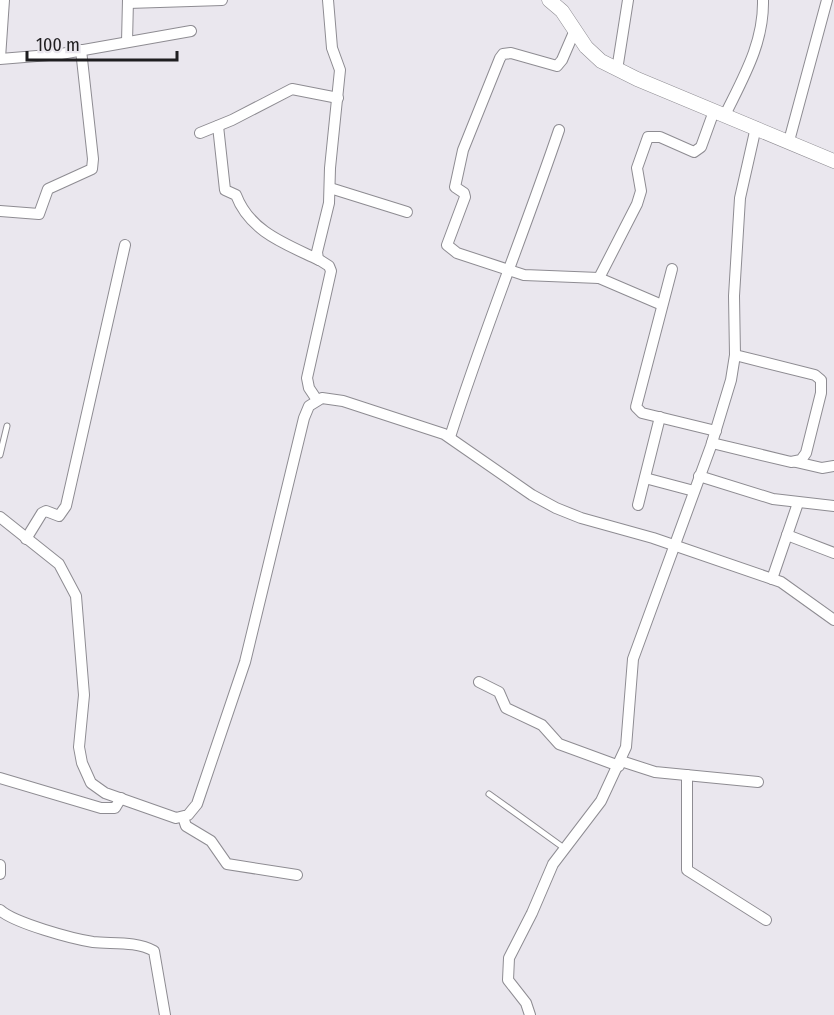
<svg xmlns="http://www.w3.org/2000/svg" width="834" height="1015" font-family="'Fira Sans Condensed',sans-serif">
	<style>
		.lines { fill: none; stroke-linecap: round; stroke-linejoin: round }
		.service-casing { stroke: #8e8c92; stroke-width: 7 }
		.minor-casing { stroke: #8e8c92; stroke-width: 12 }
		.tertiary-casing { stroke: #8e8c92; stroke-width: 15 }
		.service { stroke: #fff; stroke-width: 5 }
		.minor { stroke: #fff; stroke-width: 10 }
		.tertiary { stroke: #fff; stroke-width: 14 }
	</style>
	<rect width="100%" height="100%" fill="#eae7ee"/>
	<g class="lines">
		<defs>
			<g id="service">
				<path d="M0,455L7,426"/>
				<path d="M489,794L564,848"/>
			</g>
			<g id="minor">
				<path d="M128,3L222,0"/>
				<path d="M575,30L562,60L557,66L511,53L503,54L500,58L463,150L455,187L464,193L465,197L447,245L457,253L524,275L599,278L662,305"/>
				<path d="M127,42L128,0"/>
				<path d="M0,58L4,0"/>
				<path d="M0,59L61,54L191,31"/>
				<path d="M617,70L628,0"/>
				<path d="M725,115C743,78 764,43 763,0"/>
				<path d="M218,126L225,190L236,195C250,232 286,244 319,260"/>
				<path d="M200,133L232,120L292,89L338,98"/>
				<path d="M789,141L827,0"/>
				<path d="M330,188L407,212"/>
				<path d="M0,211L39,214L48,189L92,169L93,159L81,50"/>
				<path d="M672,269L636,407L642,413L716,431"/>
				<path d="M599,278L637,204L641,191L637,168L648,137H660L694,152L701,147L714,111"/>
				<path d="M317,400L309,388L307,378L331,271L329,266L318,259L317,252L329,203L330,168L340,70L332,48L328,0"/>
				<path d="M450,437C483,333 524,233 559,130"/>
				<path d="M712,443L791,462L801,460L806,453L821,393V380L815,375L735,355"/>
				<path d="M796,462L822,468L834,466"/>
				<path d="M699,476L773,499L834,506"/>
				<path d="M645,478L694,491"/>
				<path d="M638,505L660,417"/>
				<path d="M0,517L59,564L76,596L84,695L79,747L82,763L91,783L105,793L176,818L188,815L197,804L245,662L304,418L309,406L322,398L343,401L444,434L532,495L556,508L581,518L653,538L781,582L834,620"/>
				<path d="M787,535L834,553"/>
				<path d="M26,539L42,513L46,511L59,516L66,506L125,245"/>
				<path d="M772,579L798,503"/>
				<path d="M479,682L499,692L506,708L542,725L559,744L619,766"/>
				<path d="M621,761L655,772L758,782"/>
				<path d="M687,775V870L766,920"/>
				<path d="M0,778L101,808H115L121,798"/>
				<path d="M183,817L186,826L211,841L227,864L297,875"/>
				<path d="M0,865V874"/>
				<path d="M0,910C14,923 73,939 93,942C113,944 136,941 154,951L165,1015"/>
				<path d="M530,1015L526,1003L508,980L509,958L532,913L553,864L601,801L626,747L633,659L711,446L731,380L735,355L734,296L740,198L756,127"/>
			</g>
			<path id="tertiary" d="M549,0L562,11L586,47L601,61L637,79L834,161"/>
		</defs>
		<use href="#service" class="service-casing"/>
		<use href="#minor" class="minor-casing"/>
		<use href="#tertiary" class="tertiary-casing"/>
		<use href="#service" class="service"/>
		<use href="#minor" class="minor"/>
		<use href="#tertiary" class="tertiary"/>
	</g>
	<path d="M27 51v9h150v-9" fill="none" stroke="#1f1e20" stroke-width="3"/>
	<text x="36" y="51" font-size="18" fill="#1f1e20" stroke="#eae7ee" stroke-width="4.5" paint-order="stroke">100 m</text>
</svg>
